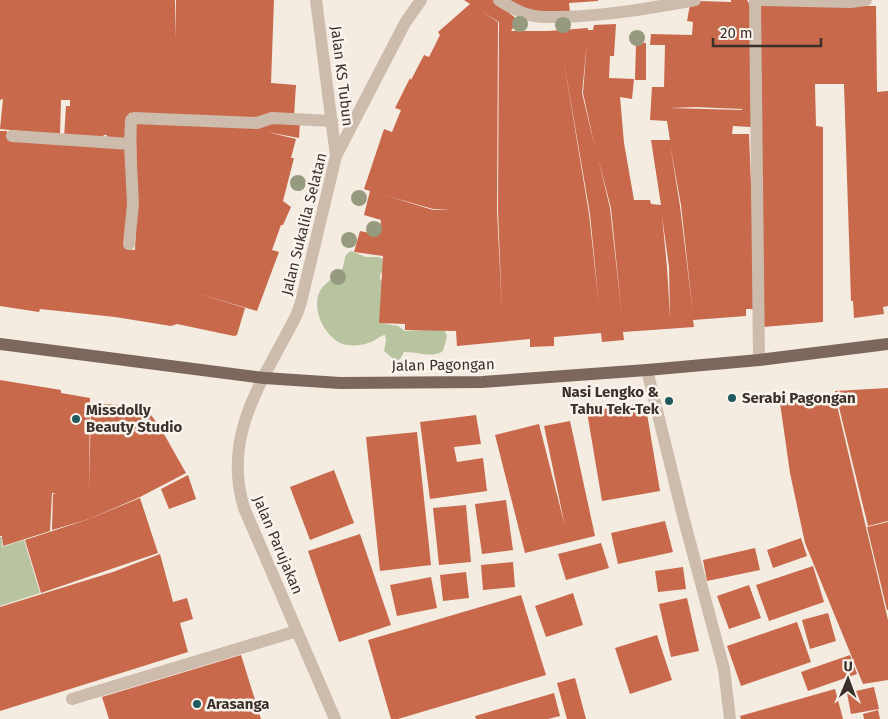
<svg xmlns="http://www.w3.org/2000/svg" width="888" height="719" font-family="'Fira Sans',sans-serif">
	<style>
		.green { fill: #b8c4a0 }
		.building { fill: #c8694b; fill-rule: evenodd }
		.lines { fill: none; stroke-linecap: round; stroke-linejoin: round }
		.minor { stroke: #cdbbac; stroke-width: 12 }
		.major { stroke: #7d675c; stroke-width: 12 }
		.tree { fill: #969b7f }
		.poi-dot { fill: #1f5a5e; stroke: #fbf5ee; stroke-width: 2 }
		.labels { text-anchor: middle; stroke-width: 5; stroke-linejoin: round; paint-order: stroke }
		.street-label { font-size: 15px; fill: #3b302b; stroke: #fbf5ee }
		.poi-label { font-size: 15px; font-weight: bold; fill: #3b302b; stroke: #fbf5ee; text-anchor: start }
	</style>
	<rect width="100%" height="100%" fill="#f4ebe1"/>
	<g class="green">
		<path d="M351,251L366,257H379L386,261L387,265L380,275V279L389,287L383,321L386,324L398,326L405,331L444,329L447,336L443,351C431,359 417,351 404,352L400,359L396,361L384,351L386,340L385,335C379,336 376,340 371,342C364,345 355,346 348,345C328,343 311,312 319,293C323,283 334,279 341,271C346,264 342,255 351,251Z"/>
		<path d="M0,537H2V547L24,540L40,593L0,606Z"/>
	</g>
	<g class="building">
		<path d="M0,0H175L176,39V0H274L271,83L296,85L294,116L260,120L129,113L128,139L107,138V135H104L100,140L64,138L66,106H70V100H61L60,135L0,129L3,99L0,100Z"/>
		<path d="M464,0H493L518,20L511,31H548L588,28V30H593L594,25L616,24L614,56H610L609,78L634,79L632,99L620,97L624,143L634,200H650L651,204L661,205L651,140H670L667,121L650,120L652,87H664L665,45H650L651,34L692,35L693,22L687,21L690,5L698,1L731,2V0H747L753,11L751,127L733,126L732,134H749L756,309H746V316L693,320L694,327L623,332L624,340L602,342L601,333L554,337V346L530,347V339L457,346L456,331L405,330V324L379,323L383,256L354,252L360,231L379,235L381,220L364,215L370,191L364,189L384,129L392,132L401,110L395,108L410,78L411,80L424,55L429,57L440,35L438,32L470,4ZM481,11L499,22L498,210L502,312L497,210L498,22ZM587,42L583,93L595,148L582,93ZM563,56L590,214L599,306L589,214ZM695,107L742,109V110L669,108ZM670,144L681,205L693,314L680,206ZM598,158L611,208L622,317L610,208ZM384,195L433,209L451,210H433ZM662,216L669,267L670,318L667,267Z"/>
		<path d="M506,0H598V1L569,3L570,13L527,11Z"/>
		<path d="M759,6H876L877,92L888,91V306L883,307L884,314L854,318L853,301H851L844,84H815L816,126L823,127V322L763,327Z"/>
		<path d="M636,43H646V80H635Z"/>
		<path d="M275,119L300,121L299,138L267,132L296,139L291,158H294L283,201L291,207L283,225H281L272,250L279,252L257,311L193,292L245,308L237,335L234,336L177,324L171,326L115,317L40,309L39,312L0,306V131H7V138L127,146L130,203L125,249L135,250L137,202L136,122L235,124L265,127L261,126Z"/>
		<path d="M0,380L61,390V393L90,398L89,493L91,403L145,407L160,427L186,473L140,497L89,519L52,530L53,494L56,493H52L50,531L3,546L2,536H0Z"/>
		<path d="M888,388V521L868,526L835,391Z"/>
		<path d="M835,397L888,620V680L863,684L805,543L790,473L780,403Z"/>
		<path d="M645,402L660,491L602,501L587,412Z"/>
		<path d="M476,415L481,444L454,447L457,462L483,458L487,491L430,499L420,422Z"/>
		<path d="M570,421L595,536L525,553L495,435L539,424L565,526L544,426Z"/>
		<path d="M417,432L431,565L380,571L366,437Z"/>
		<path d="M334,470L354,523L310,540L290,487Z"/>
		<path d="M188,475L196,499L169,509L161,489Z"/>
		<path d="M140,498L158,553L41,593L25,540L89,519Z"/>
		<path d="M506,500L513,550L482,554L475,504Z"/>
		<path d="M466,505L471,562L439,565L433,508Z"/>
		<path d="M665,521L673,552L618,564L611,533Z"/>
		<path d="M888,522V610H887L867,527Z"/>
		<path d="M360,534L391,625L339,642L308,551Z"/>
		<path d="M801,538L807,556L773,568L767,550Z"/>
		<path d="M601,543L609,568L566,580L558,554Z"/>
		<path d="M755,548L760,570L707,581L703,560Z"/>
		<path d="M160,554L173,602L187,598L193,619L180,623L188,652L0,711V607L113,572Z"/>
		<path d="M513,562L515,587L483,590L481,565Z"/>
		<path d="M813,566L824,602L769,621L756,585Z"/>
		<path d="M683,567L686,589L658,592L655,571Z"/>
		<path d="M466,572L469,598L443,601L440,575Z"/>
		<path d="M431,577L437,608L397,616L390,585Z"/>
		<path d="M749,585L761,618L729,629L717,596Z"/>
		<path d="M573,593L583,625L546,637L535,606Z"/>
		<path d="M521,595L546,675L398,719H391L368,640Z"/>
		<path d="M687,598L699,651L671,657L659,604Z"/>
		<path d="M828,613L836,641L810,649L802,620Z"/>
		<path d="M797,622L811,662L741,686L727,646Z"/>
		<path d="M657,635L672,680L630,694L615,648Z"/>
		<path d="M241,655L261,719H109L102,697Z"/>
		<path d="M850,655L857,674L808,691L801,672Z"/>
		<path d="M575,678L586,719H567L557,683Z"/>
		<path d="M874,687L879,709L851,714L847,693Z"/>
		<path d="M835,689L843,719H741L740,716Z"/>
		<path d="M554,693L560,716L548,719H476L475,716Z"/>
		<path d="M878,710L880,719H864L863,714Z"/>
	</g>
	<g class="lines">
		<g class="minor">
			<path d="M316,0L336,156"/>
			<path d="M499,0C509,6 519,13 530,15C540,18 551,17 561,17C606,16 651,8 695,0"/>
			<path d="M755,0L759,360"/>
			<path d="M759,0L850,2L866,0"/>
			<path d="M12,136L130,144L131,120L134,118L257,123L272,118L332,121"/>
			<path d="M129,244L133,204L130,144"/>
			<path d="M647,370L684,520L724,669L730,719"/>
			<path d="M72,699L297,631"/>
			<path d="M335,719L244,508C221,433 265,378 297,314L301,302L336,156L405,23L421,0"/>
		</g>
		<path class="major" d="M0,344L264,378L340,383L482,382L647,370L759,360L888,344"/>
	</g>
	<g class="tree">
		<circle cx="520" cy="24" r="8"/>
		<circle cx="563" cy="25" r="8"/>
		<circle cx="637" cy="38" r="8"/>
		<circle cx="298" cy="183" r="8"/>
		<circle cx="359" cy="198" r="8"/>
		<circle cx="374" cy="229" r="8"/>
		<circle cx="349" cy="240" r="8"/>
		<circle cx="338" cy="277" r="8"/>
	</g>
	<g class="poi-dot">
		<circle cx="732" cy="398" r="5"/>
		<circle cx="669" cy="401" r="5"/>
		<circle cx="76" cy="419" r="5"/>
		<circle cx="197" cy="704" r="5"/>
	</g>
	<g class="labels">
		<g class="street-label">
			<text transform="translate(342 76) rotate(83)" y="5">Jalan KS Tubun</text>
			<text transform="translate(304 224) rotate(-76)" y="5">Jalan Sukalila Selatan</text>
			<text transform="translate(443 365) rotate(-1)" y="5">Jalan Pagongan</text>
			<text transform="translate(278 545) rotate(67)" y="5">Jalan Parujakan</text>
		</g>
		<g class="poi-label">
			<text x="659" y="397" text-anchor="end">Nasi Lengko &amp;<tspan x="659" dy="17">Tahu Tek-Tek</tspan></text>
			<text x="742" y="403">Serabi Pagongan</text>
			<text x="86" y="415">Missdolly<tspan x="86" dy="17">Beauty Studio</tspan></text>
			<text x="207" y="709">Arasanga</text>
		</g>
	</g>
	<g transform="translate(848 679) rotate(1)" stroke="#fbf5ee" stroke-width="4" paint-order="stroke">
	<path d="M0-4L9 19L0 12L-9 19Z" fill="#3b302b"/>
	<text y="-8" font-size="14" font-weight="bold" text-anchor="middle" fill="#3b302b">U</text>
	</g>
	<path d="M713 38v8h108v-8" fill="none" stroke="#3b302b" stroke-width="2.5"/>
	<text x="720" y="38" font-size="15" fill="#3b302b" stroke="#fbf5ee" stroke-width="4" paint-order="stroke">20 m</text>
</svg>
